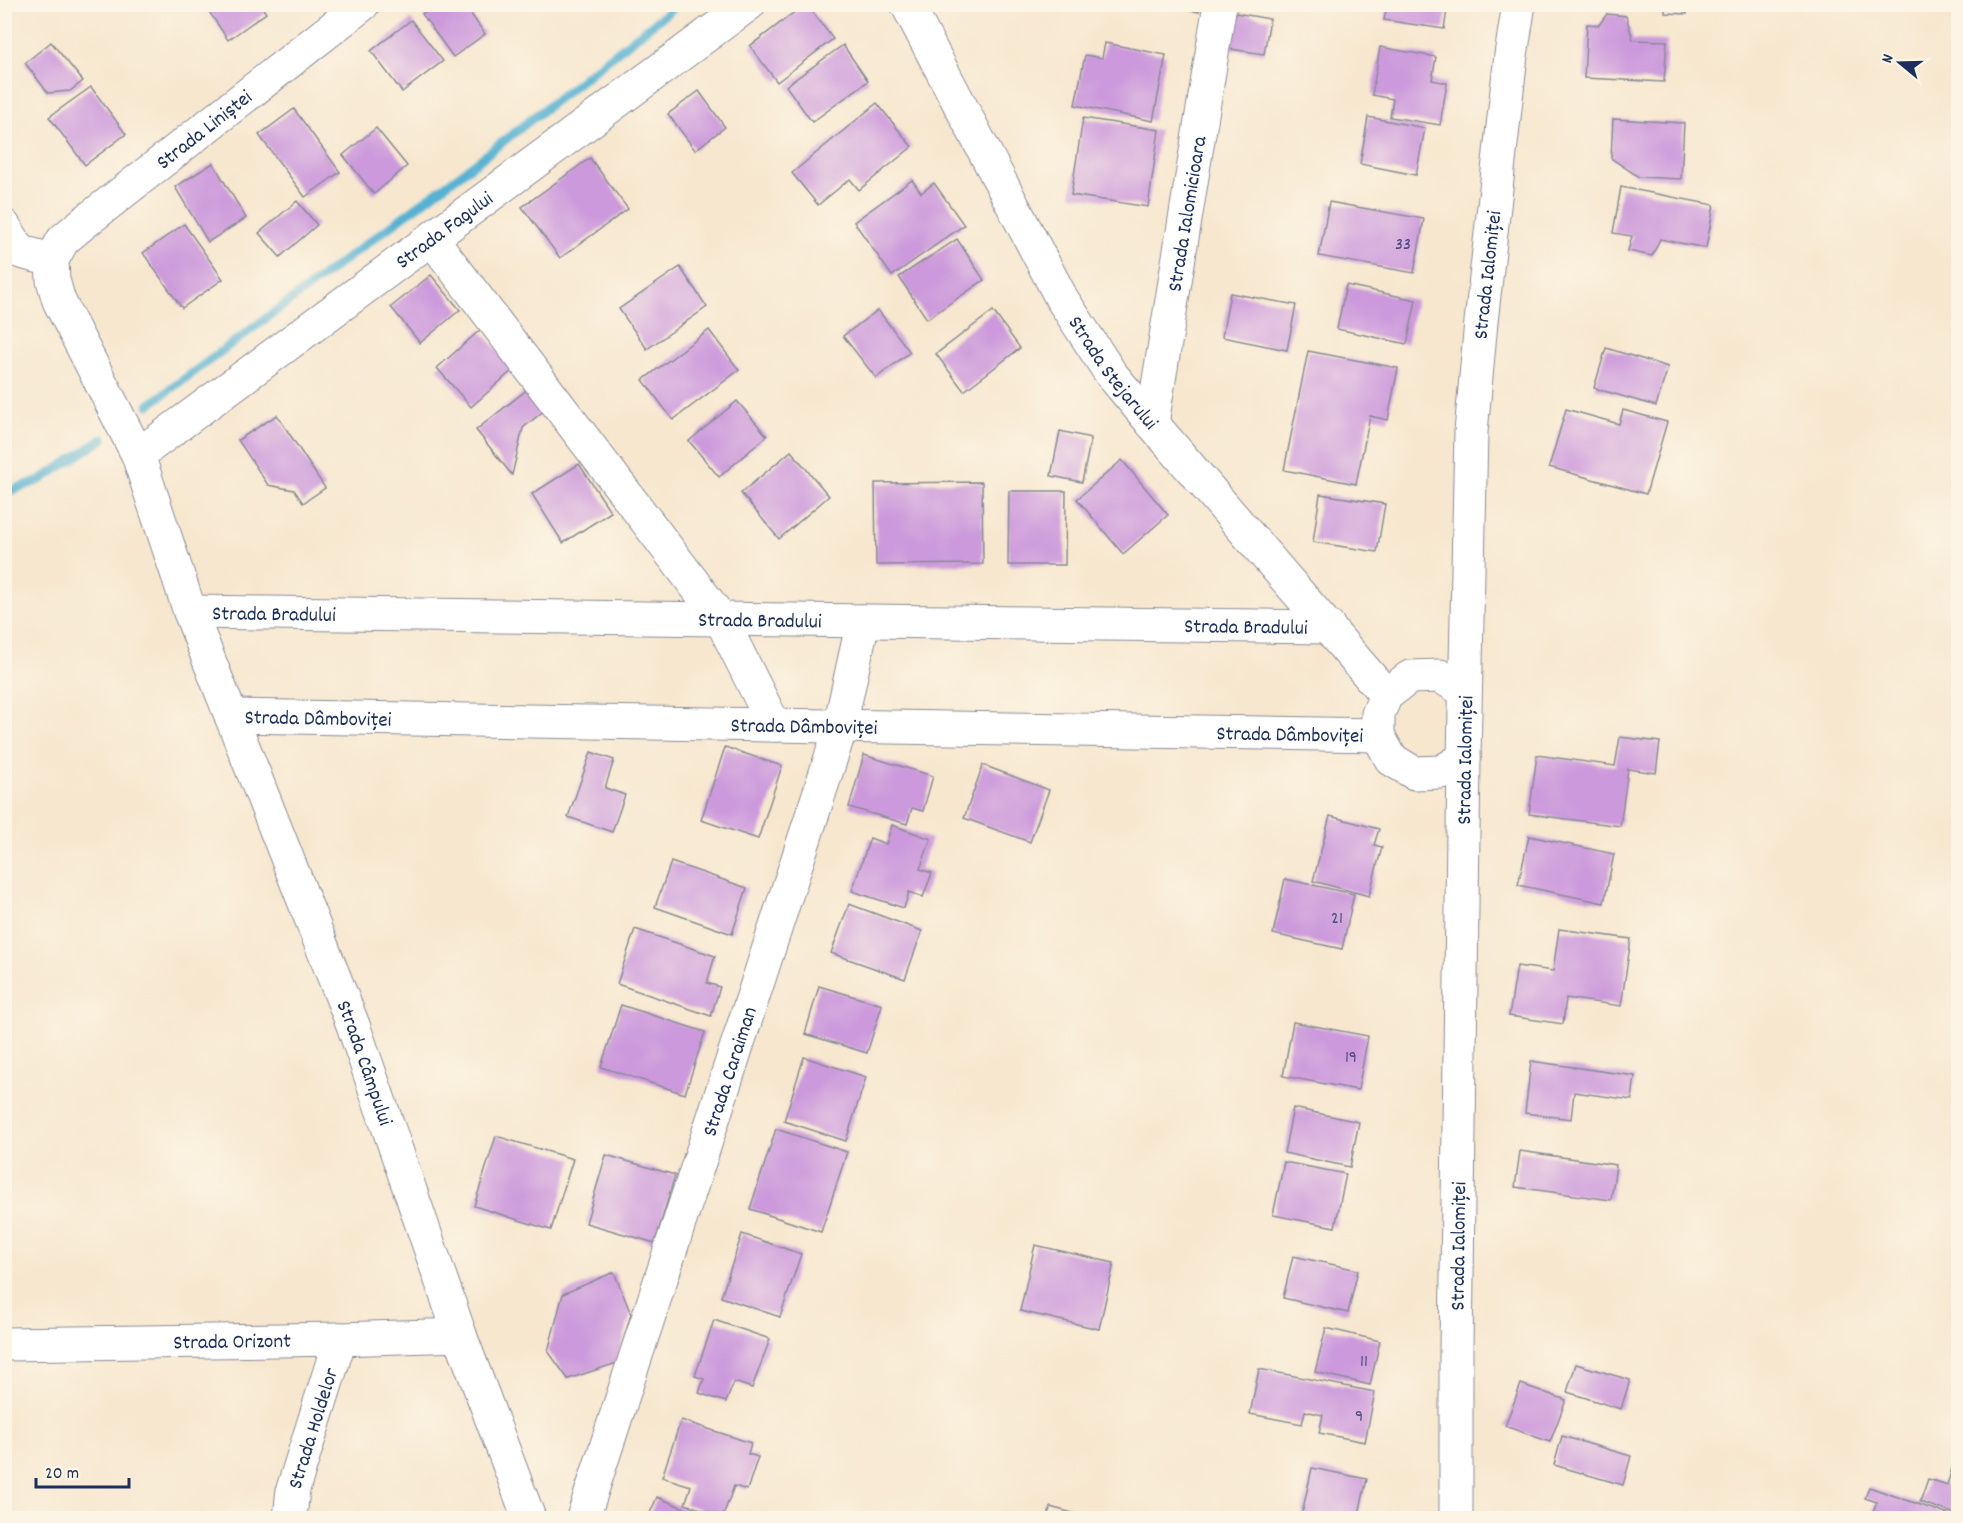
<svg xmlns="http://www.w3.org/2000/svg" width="1963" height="1523" font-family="Dekko,sans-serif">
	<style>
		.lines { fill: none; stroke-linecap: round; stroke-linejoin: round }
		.stream { stroke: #54b2d3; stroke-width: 9 }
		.building { fill: #cc9adc }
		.minor-casing { stroke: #898b96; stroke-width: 35 }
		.minor { stroke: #fff; stroke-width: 33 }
		.labels { text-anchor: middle; stroke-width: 6; stroke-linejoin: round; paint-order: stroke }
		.number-label { font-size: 18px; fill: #474a7e }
		.street-label { font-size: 21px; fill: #1b2f5e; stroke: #fcf5e5 }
	</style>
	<rect width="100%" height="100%" fill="#fcf5e5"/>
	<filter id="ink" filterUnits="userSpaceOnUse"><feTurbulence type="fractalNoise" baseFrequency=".0167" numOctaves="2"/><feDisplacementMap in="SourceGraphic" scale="12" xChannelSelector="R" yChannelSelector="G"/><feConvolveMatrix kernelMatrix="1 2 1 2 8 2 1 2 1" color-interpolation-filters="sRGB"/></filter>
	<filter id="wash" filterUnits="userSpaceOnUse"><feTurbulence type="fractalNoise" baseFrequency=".008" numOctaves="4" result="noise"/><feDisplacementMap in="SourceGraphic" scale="24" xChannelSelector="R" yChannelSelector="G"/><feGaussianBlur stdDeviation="1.35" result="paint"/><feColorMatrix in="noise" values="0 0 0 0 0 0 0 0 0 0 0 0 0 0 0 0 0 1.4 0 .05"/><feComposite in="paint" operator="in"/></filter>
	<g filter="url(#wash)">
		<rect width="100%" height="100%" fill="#f7e7cf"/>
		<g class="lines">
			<g class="stream">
				<path d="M149,405L477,162L678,4"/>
				<path d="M4,493L40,480L103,439"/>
			</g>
		</g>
		<g id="blocks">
			<g class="building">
				<path d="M204,4H260L266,13L228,40Z"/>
				<path d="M436,4H464L485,34L453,57L422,14Z"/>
				<path d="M805,4H807L833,39L777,82L750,46Z"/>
				<path d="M1163,4H1200L1199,12Z"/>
				<path d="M1387,4H1448L1444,29L1384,20Z"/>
				<path d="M1665,4H1687V14L1665,13Z"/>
				<path d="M1230,12L1270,19L1264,54L1224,48Z"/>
				<path d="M1607,14L1626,16L1633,40L1667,41L1664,82L1584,78L1587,24L1599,25Z"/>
				<path d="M411,20L443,61L402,92L371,51Z"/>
				<path d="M51,42L83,81L70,91L48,93L25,63Z"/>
				<path d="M1105,43L1166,55L1153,121L1075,105L1085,55L1102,58Z"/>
				<path d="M843,45L868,81L812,122L786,86Z"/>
				<path d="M1380,47L1436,57L1432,80L1447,83L1440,125L1390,117L1393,99L1372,95Z"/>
				<path d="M91,87L126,134L85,165L49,117Z"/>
				<path d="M699,91L725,127L695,150L668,114Z"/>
				<path d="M877,103L912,147L859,190L850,179L818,205L792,173Z"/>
				<path d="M294,109L340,172L305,197L259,135Z"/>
				<path d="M1368,117L1425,128L1416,175L1360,164Z"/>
				<path d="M1083,118L1159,130L1148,207L1071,195Z"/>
				<path d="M1613,119L1684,123L1681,179L1639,177L1611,158Z"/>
				<path d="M376,128L407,166L374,194L343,155Z"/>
				<path d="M590,158L628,209L560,258L522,207Z"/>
				<path d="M213,163L246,218L208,242L175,187Z"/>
				<path d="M912,180L921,193L934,183L964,225L892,276L854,222Z"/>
				<path d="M1621,187L1714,205L1706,248L1660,239L1652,256L1628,251L1632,236L1613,233Z"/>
				<path d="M297,201L317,225L280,257L259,233Z"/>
				<path d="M1329,202L1424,219L1414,273L1319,256Z"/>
				<path d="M184,224L223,279L182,308L143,253Z"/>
				<path d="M957,239L984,280L927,319L899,277Z"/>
				<path d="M680,267L707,307L647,349L619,309Z"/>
				<path d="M431,275L460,310L420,343L391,307Z"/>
				<path d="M1346,285L1416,300L1407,344L1337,329Z"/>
				<path d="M1230,293L1296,305L1287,350L1222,337Z"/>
				<path d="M878,310L910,352L876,378L843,336Z"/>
				<path d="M993,311L1020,348L964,391L936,354Z"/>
				<path d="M480,330L514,369L471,407L437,368Z"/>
				<path d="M709,330L739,370L673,420L643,380Z"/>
				<path d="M1606,348L1668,367L1656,406L1594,388Z"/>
				<path d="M1308,351L1398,368L1388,420L1370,416L1356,484L1284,470Z"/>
				<path d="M529,388L546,409L523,428L512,475L476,430Z"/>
				<path d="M737,401L767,436L719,477L689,441Z"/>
				<path d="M1566,409L1619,424L1623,410L1667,422L1646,494L1549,467Z"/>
				<path d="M277,415L325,488L303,503L294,490L268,485L238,440Z"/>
				<path d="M1060,431L1091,438L1082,482L1051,476Z"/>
				<path d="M791,451L829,496L779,539L741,493Z"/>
				<path d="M1122,460L1168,515L1123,554L1077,499Z"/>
				<path d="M579,464L611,512L563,543L532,494Z"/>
				<path d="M982,482L983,564L876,565L875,483Z"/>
				<path d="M1009,491H1066L1065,565H1008Z"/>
				<path d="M1320,494L1385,504L1377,552L1313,542Z"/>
				<path d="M1620,737L1660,742L1656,773L1628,769L1620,826L1529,814L1537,755L1615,766Z"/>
				<path d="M725,747L782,766L758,839L701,820Z"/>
				<path d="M591,752L614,760L605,788L625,795L612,832L568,817Z"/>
				<path d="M864,755L933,776L923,811L912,808L907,824L849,807Z"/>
				<path d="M983,765L1049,790L1030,842L964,818Z"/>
				<path d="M1330,816L1379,829L1374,845L1382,847L1369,896L1313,881Z"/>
				<path d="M892,825L931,839L920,869L932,873L923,897L909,892L904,908L852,891L870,838L886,844Z"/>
				<path d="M1529,836L1614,854L1604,903L1518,885Z"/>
				<path d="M671,862L747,888L732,934L655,907Z"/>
				<path d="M1285,879L1354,894L1342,949L1273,934Z"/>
				<path d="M849,904L922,931L905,979L831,953Z"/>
				<path d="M635,929L715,956L707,983L720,987L711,1016L617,984Z"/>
				<path d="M1559,929L1631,939L1621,1006L1566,998L1563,1024L1509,1016L1517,966L1553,971Z"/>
				<path d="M819,986L882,1005L867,1053L805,1034Z"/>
				<path d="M621,1005L705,1032L685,1094L601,1067Z"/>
				<path d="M1293,1022L1368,1036L1358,1090L1283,1076Z"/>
				<path d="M804,1057L866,1077L846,1141L784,1121Z"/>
				<path d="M1531,1061L1635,1076L1632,1100L1574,1092L1571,1119L1525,1113Z"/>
				<path d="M1293,1108L1359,1122L1350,1167L1284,1153Z"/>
				<path d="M776,1129L847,1152L821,1232L750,1209Z"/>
				<path d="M496,1136L573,1159L551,1230L474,1206Z"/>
				<path d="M1520,1151L1616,1165L1611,1200L1515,1187Z"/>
				<path d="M606,1155L675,1175L655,1243L586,1223Z"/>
				<path d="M1284,1162L1346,1174L1335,1227L1273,1215Z"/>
				<path d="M742,1234L801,1254L780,1317L721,1297Z"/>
				<path d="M1035,1245L1114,1263L1099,1329L1020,1311Z"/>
				<path d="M1293,1256L1358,1270L1348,1313L1283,1298Z"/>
				<path d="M614,1272L631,1314L617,1363L568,1379L548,1351L563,1294Z"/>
				<path d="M714,1320L770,1339L752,1388L734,1382L726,1402L699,1393L704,1379L695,1376Z"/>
				<path d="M1326,1328L1380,1341L1370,1385L1315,1372Z"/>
				<path d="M1576,1364L1630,1380L1621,1409L1567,1392Z"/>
				<path d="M1259,1369L1375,1392L1365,1442L1319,1433L1323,1415L1305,1411L1302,1424L1250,1414Z"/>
				<path d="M1521,1384L1566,1400L1550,1442L1505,1426Z"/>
				<path d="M681,1420L751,1443L748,1454L758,1457L747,1490L734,1486L723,1516L685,1504L691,1486L662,1477Z"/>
				<path d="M1562,1436L1631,1456L1623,1485L1554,1465Z"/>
				<path d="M1956,1455L1958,1456V1515L1920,1502L1928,1479L1947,1485Z"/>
				<path d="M1312,1468L1367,1479L1358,1518H1301Z"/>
				<path d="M1869,1487L1958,1518H1871L1877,1502L1865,1498Z"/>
				<path d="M657,1497L708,1518H648Z"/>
				<path d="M1050,1507L1092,1518H1048Z"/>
			</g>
		</g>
	</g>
	<g filter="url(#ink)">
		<use href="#blocks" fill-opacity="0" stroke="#898b96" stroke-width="1.5"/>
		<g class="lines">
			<defs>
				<g id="minor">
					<path id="s1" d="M907,4L1062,299L1111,374L1152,423L1386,695"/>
					<path d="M4,226L21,252L52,260"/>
					<path d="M432,239L721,619L774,725"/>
					<path id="s2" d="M52,260L53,280L59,301L138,455L190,612L353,1025L460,1335L529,1518"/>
					<path id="s3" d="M52,260L63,240L81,225L363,4"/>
					<path id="s4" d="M1152,423L1220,4"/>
					<path id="s5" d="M138,455L749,4"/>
					<path id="s6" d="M190,612L1329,627"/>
					<path id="s7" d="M231,716L1378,735"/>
					<path d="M1464,758L1441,772L1414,773L1391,759L1378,735V714L1386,695L1410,677L1440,676L1465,691"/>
					<path id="s8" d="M4,1344L340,1339L460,1335"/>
					<path id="s9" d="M290,1518L293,1489L340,1339"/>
					<path id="s10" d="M583,1518L837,739L863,621"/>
					<path id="s11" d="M1456,1518V1350L1464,758L1471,432L1481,322L1511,55L1519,4"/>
				</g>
			</defs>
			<use href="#minor" class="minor-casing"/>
			<use href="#minor" class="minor"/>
		</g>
	</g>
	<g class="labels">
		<g class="number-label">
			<text x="1403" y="249">33</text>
			<text x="1337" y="923">21</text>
			<text x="1351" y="1062">19</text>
			<text x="1364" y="1366">11</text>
			<text x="1359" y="1421">9</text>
		</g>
		<g class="street-label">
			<text dy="7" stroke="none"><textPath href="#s3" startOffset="202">Strada Liniștei</textPath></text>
			<text dy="7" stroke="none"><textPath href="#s4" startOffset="212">Strada Ialomicioara</textPath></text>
			<text dy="7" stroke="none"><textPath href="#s5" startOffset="380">Strada Fagului</textPath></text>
			<text dy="7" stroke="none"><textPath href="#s11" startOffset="1244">Strada Ialomiței</textPath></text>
			<text dy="7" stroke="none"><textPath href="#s1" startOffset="423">Strada Stejarului</textPath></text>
			<text dy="7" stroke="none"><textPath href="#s6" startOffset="84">Strada Bradului</textPath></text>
			<text dy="7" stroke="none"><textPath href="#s6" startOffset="570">Strada Bradului</textPath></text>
			<text dy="7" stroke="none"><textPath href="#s6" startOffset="1056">Strada Bradului</textPath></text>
			<text dy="7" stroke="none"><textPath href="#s7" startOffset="87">Strada Dâmboviței</textPath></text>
			<text dy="7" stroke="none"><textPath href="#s7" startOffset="573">Strada Dâmboviței</textPath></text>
			<text dy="7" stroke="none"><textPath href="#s7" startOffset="1059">Strada Dâmboviței</textPath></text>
			<text dy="7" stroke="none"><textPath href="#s11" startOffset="758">Strada Ialomiței</textPath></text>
			<text dy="7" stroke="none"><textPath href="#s2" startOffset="864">Strada Câmpului</textPath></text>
			<text dy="7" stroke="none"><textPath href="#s10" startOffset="470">Strada Caraiman</textPath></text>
			<text dy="7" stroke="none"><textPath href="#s11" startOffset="272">Strada Ialomiței</textPath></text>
			<text dy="7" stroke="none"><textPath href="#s8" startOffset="228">Strada Orizont</textPath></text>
			<text dy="7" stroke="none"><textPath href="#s9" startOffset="93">Strada Holdelor</textPath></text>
		</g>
	</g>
	<rect width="1963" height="1523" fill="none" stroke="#fcf5e5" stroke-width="24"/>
	<g transform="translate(1900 63) rotate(289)" stroke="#fcf5e5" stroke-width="4.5" paint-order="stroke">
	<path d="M0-4.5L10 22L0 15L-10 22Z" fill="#1b2f5e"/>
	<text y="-9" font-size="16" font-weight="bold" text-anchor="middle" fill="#1b2f5e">N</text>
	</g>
	<path d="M36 1478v9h93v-9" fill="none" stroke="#1b2f5e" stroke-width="3"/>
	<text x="45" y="1478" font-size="18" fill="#1b2f5e" stroke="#fcf5e5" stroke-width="4.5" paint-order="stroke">20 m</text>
</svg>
